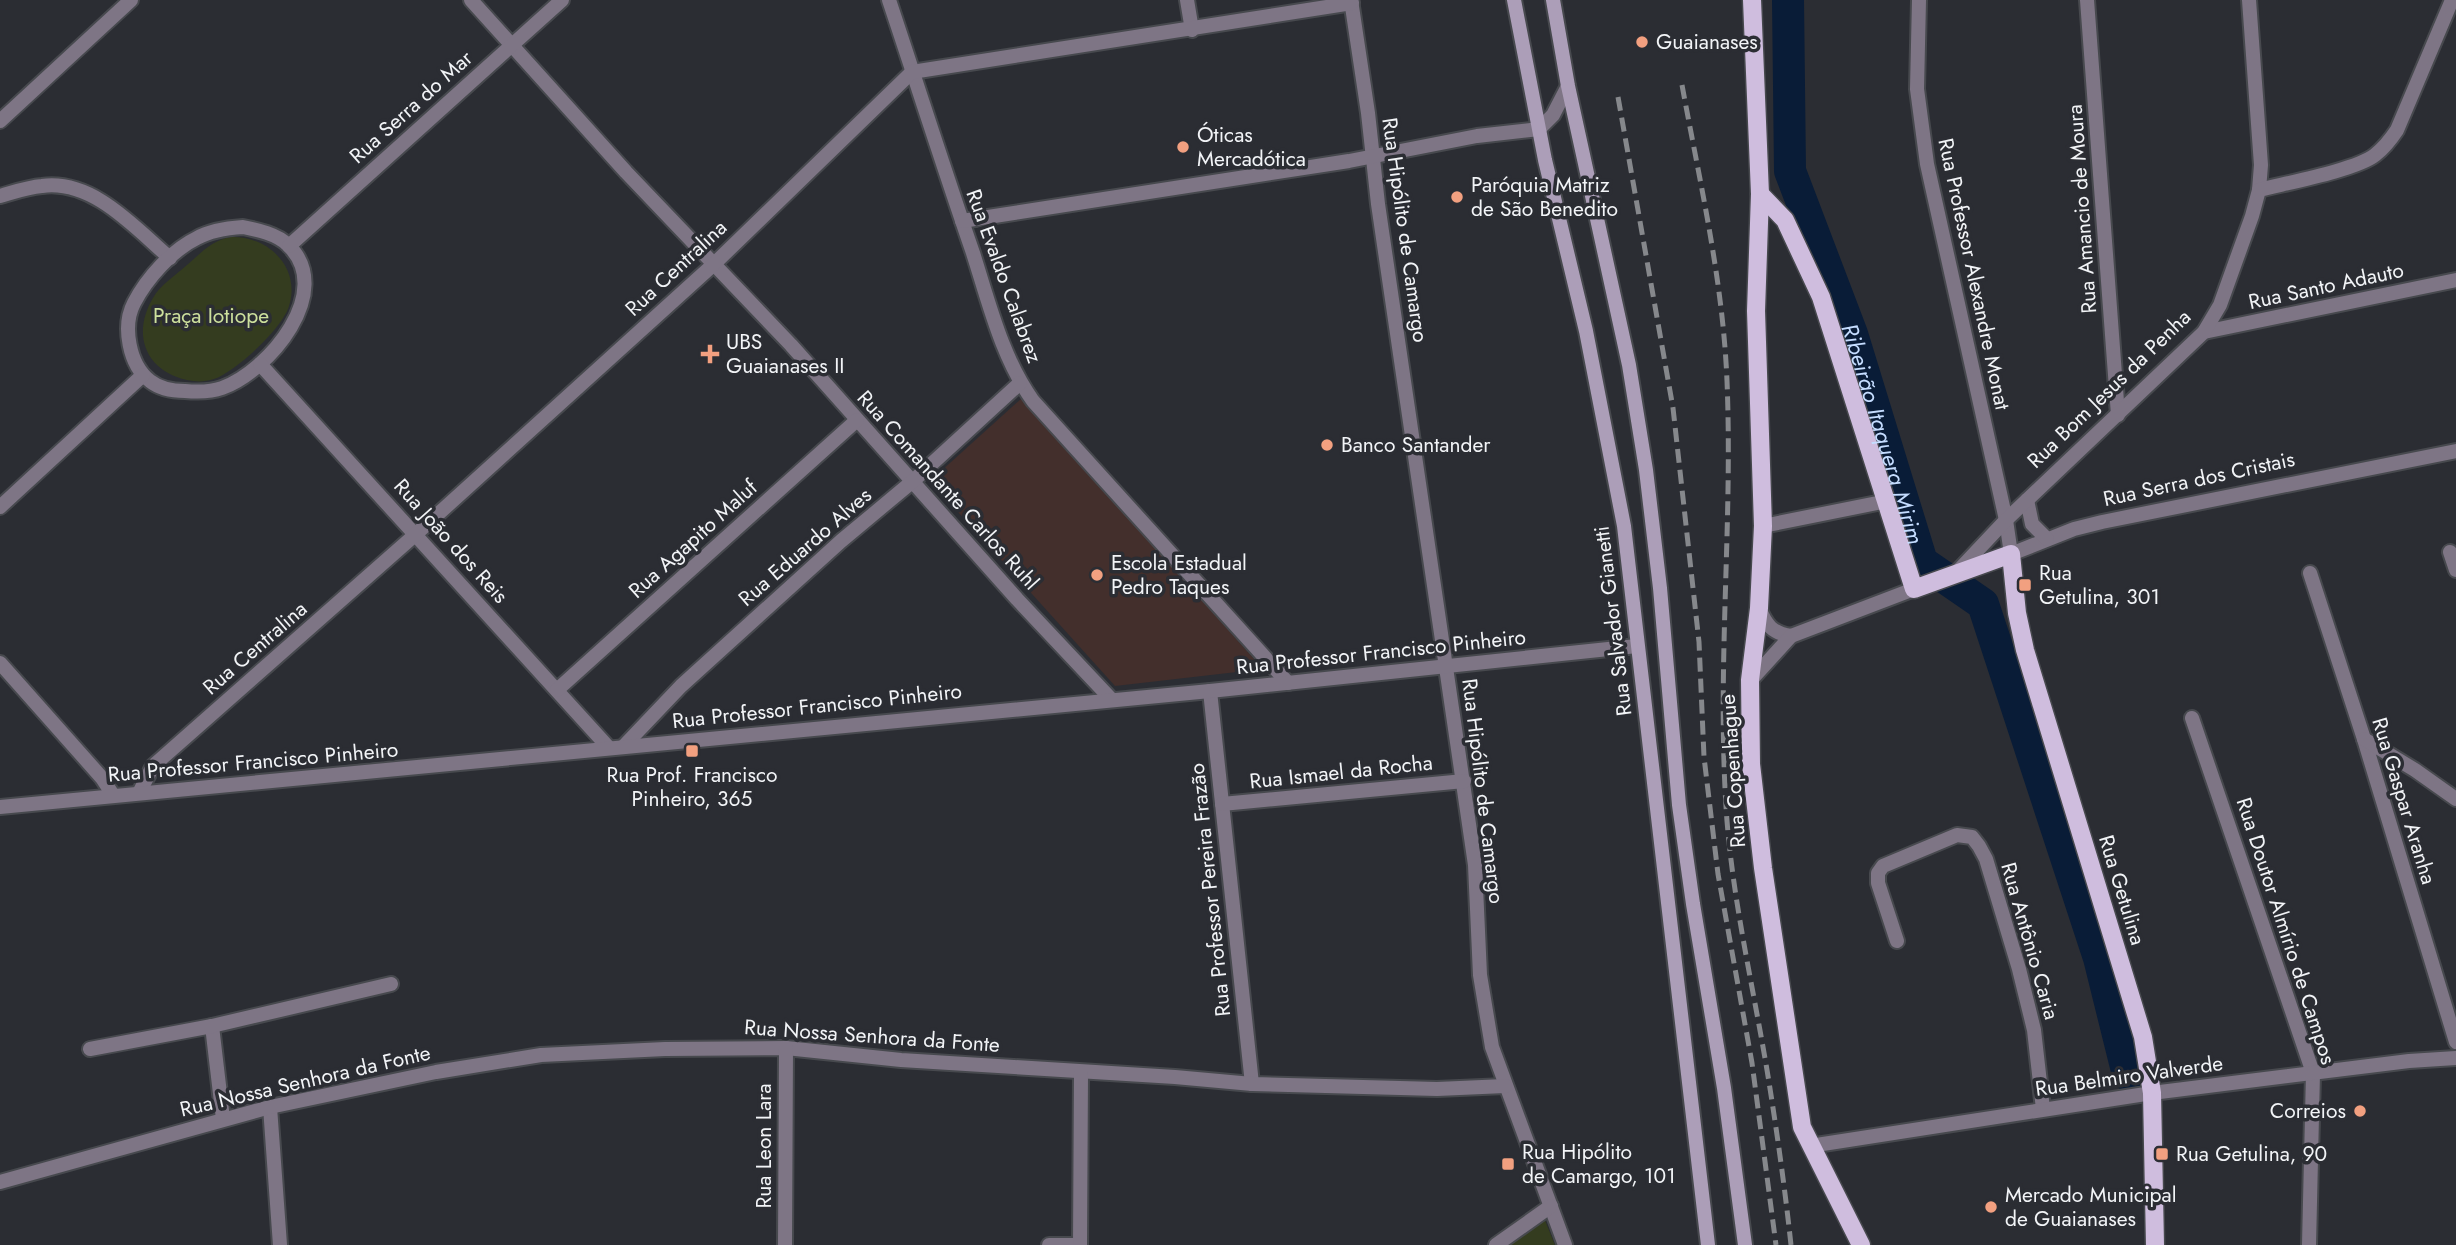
<svg xmlns="http://www.w3.org/2000/svg" width="2456" height="1245" font-family="Jost,sans-serif">
	<style>
		.education { fill: #432f2c }
		.green { fill: #343c1f }
		.lines { fill: none; stroke-linecap: round; stroke-linejoin: round }
		.river { stroke: #091c37; stroke-width: 32 }
		.minor-casing { stroke: #47494e; stroke-width: 18 }
		.tertiary-casing { stroke: #47494e; stroke-width: 18 }
		.secondary-casing { stroke: #47494e; stroke-width: 18 }
		.primary-casing { stroke: #47494e; stroke-width: 21 }
		.minor { stroke: #7e7585; stroke-width: 14 }
		.tertiary { stroke: #7e7585; stroke-width: 14 }
		.secondary { stroke: #ac9eb8; stroke-width: 14 }
		.primary { stroke: #cfbdde; stroke-width: 18 }
		.rail { stroke: #86888c; stroke-width: 5; stroke-dasharray: 14 7; stroke-linecap: butt }
		.poi-dot { fill: #f2a080; stroke: #2b2d33; stroke-width: 2.5 }
		.labels { text-anchor: middle; stroke-width: 7; stroke-linejoin: round; paint-order: stroke }
		.poi-label { font-size: 21px; fill: #f2f4f7; stroke: #2b2d33; text-anchor: start }
		.street-label { font-size: 21px; fill: #f2f4f7; stroke: #2b2d33 }
		.park-label { font-size: 21px; fill: #cde09d; stroke: #2b2d33 }
		.water-label { font-size: 23px; font-style: italic; fill: #c5ddff; stroke: #2b2d33 }
	</style>
	<rect width="100%" height="100%" fill="#2b2d33"/>
	<path class="education" d="M1022,398L1263,669L1115,686L930,481Z"/>
	<g class="green">
		<path d="M231,237C269,236 301,268 289,306C283,328 235,372 214,379C205,382 196,382 187,380C146,371 131,335 153,298C160,285 176,275 187,265C201,253 212,240 231,237Z"/>
		<path d="M1544,1218L1555,1245H1506Z"/>
	</g>
	<g class="lines">
		<path class="river" id="s1" d="M1788,0L1790,171L1852,334L1922,562L1983,604L2099,958L2128,1075"/>
		<defs>
			<g id="minor">
				<path d="M471,0L626,172L791,345L1017,599L1111,699"/>
				<path d="M889,0C917,84 944,169 973,253C989,303 1002,358 1033,401L1288,683"/>
				<path d="M1187,0L1192,30"/>
				<path d="M1351,0L1368,113L1378,204L1475,865L1480,975L1492,1047L1565,1245"/>
				<path d="M1919,0L1917,89L1927,164L2006,520L2011,554L2074,529L2102,522L2456,451"/>
				<path d="M2087,0L2118,415"/>
				<path d="M2249,0L2261,165L2259,190"/>
				<path d="M0,121L131,0"/>
				<path d="M0,196C14,192 28,187 42,186C93,179 135,228 170,258"/>
				<path d="M962,221L1349,161L1477,136L1539,129L1553,115L1568,86"/>
				<path d="M243,227C258,230 277,234 288,245C336,291 269,371 222,388C211,392 197,392 185,391C173,391 160,389 150,381C129,365 122,326 134,303C147,278 172,250 197,238C211,230 228,228 243,227Z"/>
				<path d="M289,246L562,0"/>
				<path d="M2204,332L2456,280"/>
				<path d="M260,364L609,748"/>
				<path d="M2027,500L2032,524L2047,539"/>
				<path d="M0,507L143,375"/>
				<path d="M1763,526L1887,501"/>
				<path d="M2450,552L2456,570"/>
				<path d="M1957,572L2006,520L2204,332L2220,305L2252,216L2259,190C2286,183 2356,170 2375,155C2384,148 2391,139 2397,130L2452,0"/>
				<path d="M2310,573L2364,739L2456,1042"/>
				<path d="M1759,608C1766,625 1772,633 1791,636"/>
				<path d="M0,663L102,778L113,795"/>
				<path d="M1751,680L1791,636L1914,589"/>
				<path d="M557,690L857,420"/>
				<path d="M1210,691L1252,1084"/>
				<path d="M2192,718L2313,1073L2309,1245"/>
				<path d="M2364,739L2415,770L2456,799"/>
				<path d="M623,747L681,686L841,541L913,481L1020,383"/>
				<path d="M139,793L153,766L416,534L714,264L912,72L1352,3"/>
				<path d="M1222,804L1464,781"/>
				<path d="M1897,941L1878,883V873L1883,866L1957,835L1972,837L1979,846L1986,859L2019,969L2034,1030L2043,1109"/>
				<path d="M212,1026L223,1119"/>
				<path d="M90,1049L212,1026L391,984"/>
				<path d="M270,1107L280,1245"/>
				<path d="M1810,1146L2152,1093L2409,1061L2456,1058"/>
				<path d="M0,1182L270,1107L436,1072L541,1055L665,1049L786,1048L901,1060L1175,1077L1252,1084L1437,1089L1505,1086"/>
				<path d="M785,1245L786,1048"/>
				<path d="M1049,1245H1080"/>
				<path d="M1080,1245L1081,1073"/>
				<path d="M1496,1245L1551,1206"/>
			</g>
			<path id="tertiary" d="M0,807L1210,691L1637,646"/>
			<g id="secondary">
				<path d="M1514,0L1545,160L1586,331L1624,526L1708,1245"/>
				<path d="M1553,0L1568,86L1629,365L1646,470L1660,588L1679,805L1693,904L1724,1088L1745,1245"/>
			</g>
			<g id="primary">
				<path d="M1752,0L1760,194L1756,311L1763,526L1759,608L1750,680L1751,764L1763,868L1802,1127L1861,1245"/>
				<path d="M1760,194L1785,220L1821,297L1914,589L2011,554L2017,613L2025,650L2143,1037L2152,1093L2155,1245"/>
			</g>
		</defs>
		<use href="#minor" class="minor-casing"/>
		<use href="#tertiary" class="tertiary-casing"/>
		<use href="#secondary" class="secondary-casing"/>
		<use href="#primary" class="primary-casing"/>
		<use href="#minor" class="minor"/>
		<use href="#tertiary" class="tertiary"/>
		<use href="#secondary" class="secondary"/>
		<use href="#primary" class="primary"/>
		<g class="rail">
			<path d="M1682,85C1700,183 1723,281 1727,381C1733,528 1716,674 1727,821C1734,907 1754,991 1768,1076C1777,1132 1785,1189 1791,1245"/>
			<path d="M1618,97L1673,408L1699,642L1704,757L1718,874L1752,1063L1776,1245"/>
		</g>
	</g>
	<g class="poi-dot">
		<circle cx="1642" cy="42" r="7"/>
		<circle cx="1183" cy="147" r="7"/>
		<circle cx="1457" cy="197" r="7"/>
		<path d="M706.5 343.5h7v7h7v7h-7v7h-7v-7h-7v-7h7z"/>
		<circle cx="1327" cy="445" r="7"/>
		<circle cx="1097" cy="575" r="7"/>
		<rect x="2018" y="578" width="14" height="14" rx="3.5"/>
		<rect x="685" y="744" width="14" height="14" rx="3.5"/>
		<circle cx="2360" cy="1111" r="7"/>
		<rect x="2155" y="1147" width="14" height="14" rx="3.5"/>
		<rect x="1501" y="1157" width="14" height="14" rx="3.5"/>
		<circle cx="1991" cy="1207" r="7"/>
	</g>
	<g class="labels">
		<g class="poi-label">
			<text x="1656" y="49">Guaianases</text>
			<text x="1197" y="142">Óticas<tspan x="1197" dy="24">Mercadótica</tspan></text>
			<text x="1471" y="192">Paróquia Matriz<tspan x="1471" dy="24">de São Benedito</tspan></text>
			<text x="726" y="349">UBS<tspan x="726" dy="24">Guaianases II</tspan></text>
			<text x="1341" y="452">Banco Santander</text>
			<text x="1111" y="570">Escola Estadual<tspan x="1111" dy="24">Pedro Taques</tspan></text>
			<text x="2039" y="580">Rua<tspan x="2039" dy="24">Getulina, 301</tspan></text>
			<text x="692" y="782" text-anchor="middle">Rua Prof. Francisco<tspan x="692" dy="24">Pinheiro, 365</tspan></text>
			<text x="2346" y="1118" text-anchor="end">Correios</text>
			<text x="1522" y="1159">Rua Hipólito<tspan x="1522" dy="24">de Camargo, 101</tspan></text>
			<text x="2176" y="1161">Rua Getulina, 90</text>
			<text x="2005" y="1202">Mercado Municipal<tspan x="2005" dy="24">de Guaianases</tspan></text>
		</g>
		<g class="street-label">
			<text transform="translate(411 107) rotate(-42)" y="7">Rua Serra do Mar</text>
			<text transform="translate(2082 209) rotate(-94)" y="7">Rua Amancio de Moura</text>
			<text transform="translate(1405 230) rotate(82)" y="7">Rua Hipólito de Camargo</text>
			<text transform="translate(676 268) rotate(-43)" y="7">Rua Centralina</text>
			<text transform="translate(1974 274) rotate(78)" y="7">Rua Professor Alexandre Monat</text>
			<text transform="translate(1004 276) rotate(70)" y="7">Rua Evaldo Calabrez</text>
			<text transform="translate(2326 286) rotate(-12)" y="7">Rua Santo Adauto</text>
			<text transform="translate(2109 389) rotate(-44)" y="7">Rua Bom Jesus da Penha</text>
			<text transform="translate(2199 479) rotate(-12)" y="7">Rua Serra dos Cristais</text>
			<text transform="translate(948 490) rotate(48)" y="7">Rua Comandante Carlos Ruhl</text>
			<text transform="translate(693 539) rotate(-42)" y="7">Rua Agapito Maluf</text>
			<text transform="translate(451 541) rotate(48)" y="7">Rua João dos Reis</text>
			<text transform="translate(805 547) rotate(-41)" y="7">Rua Eduardo Alves</text>
			<text transform="translate(1613 621) rotate(-97)" y="7">Rua Salvador Gianetti</text>
			<text transform="translate(255 648) rotate(-41)" y="7">Rua Centralina</text>
			<text transform="translate(1381 652) rotate(-6)" y="7">Rua Professor Francisco Pinheiro</text>
			<text transform="translate(817 706) rotate(-6)" y="7">Rua Professor Francisco Pinheiro</text>
			<text transform="translate(253 762) rotate(-5)" y="7">Rua Professor Francisco Pinheiro</text>
			<text transform="translate(1733 771) rotate(-94)" y="7">Rua Copenhague</text>
			<text transform="translate(1341 772) rotate(-6)" y="7">Rua Ismael da Rocha</text>
			<text transform="translate(1483 791) rotate(83)" y="7">Rua Hipólito de Camargo</text>
			<text transform="translate(2404 801) rotate(73)" y="7">Rua Gaspar Aranha</text>
			<text transform="translate(1210 890) rotate(-96)" y="7">Rua Professor Pereira Frazão</text>
			<text transform="translate(2122 890) rotate(73)" y="7">Rua Getulina</text>
			<text transform="translate(2286 931) rotate(72)" y="7">Rua Doutor Almírio de Campos</text>
			<text transform="translate(2030 941) rotate(74)" y="7">Rua Antônio Caria</text>
			<text transform="translate(872 1036) rotate(4)" y="7">Rua Nossa Senhora da Fonte</text>
			<text transform="translate(2129 1076) rotate(-8)" y="7">Rua Belmiro Valverde</text>
			<text transform="translate(305 1081) rotate(-13)" y="7">Rua Nossa Senhora da Fonte</text>
			<text transform="translate(764 1146) rotate(-90)" y="7">Rua Leon Lara</text>
		</g>
		<g class="park-label">
			<text x="211" y="323">Praça Iotiope</text>
		</g>
		<g class="water-label">
			<text dy="8" stroke="none"><textPath href="#s1" startOffset="450">Ribeirão Itaquera Mirim</textPath></text>
		</g>
	</g>
</svg>
